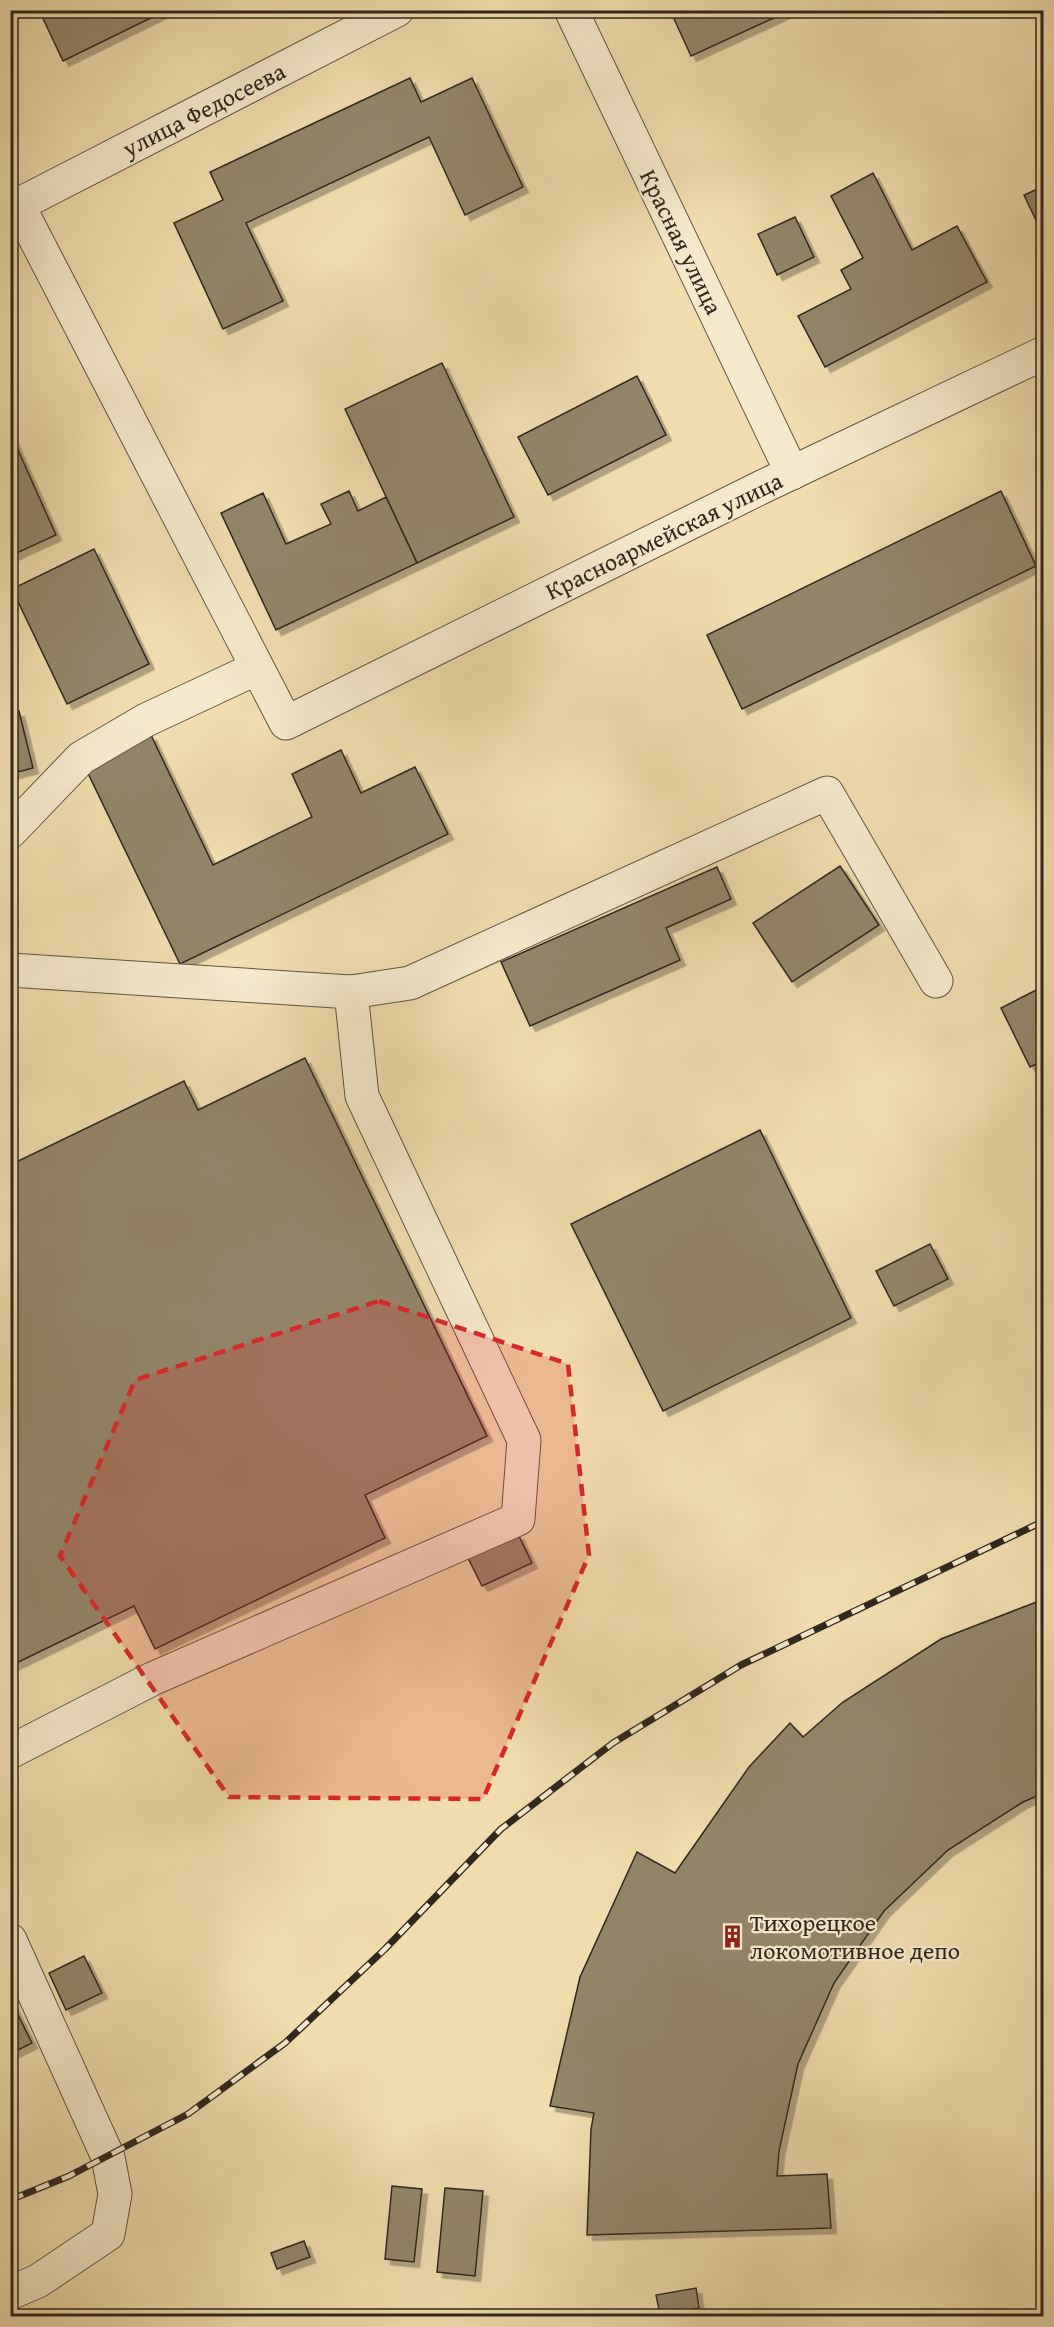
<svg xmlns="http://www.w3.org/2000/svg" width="1054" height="2327" font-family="'Gentium Book Plus',serif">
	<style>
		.building { fill: #948568; stroke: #30271d; stroke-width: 1.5; filter: url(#shadow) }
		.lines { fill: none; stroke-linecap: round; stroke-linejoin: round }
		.minor-casing { stroke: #605441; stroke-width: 35 }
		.minor { stroke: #f6e8ca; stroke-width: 33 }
		.rail-casing { stroke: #30271d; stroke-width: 7 }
		.rail { stroke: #f6e8ca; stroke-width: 4.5; stroke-dasharray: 14; stroke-linecap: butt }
		.marked { fill: #d62828; fill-opacity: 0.2; stroke: #d62828; stroke-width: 4.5; stroke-dasharray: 12 8; stroke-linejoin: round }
		.labels { text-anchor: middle; stroke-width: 4.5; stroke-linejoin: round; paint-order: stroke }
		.street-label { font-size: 24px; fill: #30271d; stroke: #f6e8ca }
		.poi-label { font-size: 24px; fill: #30271d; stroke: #f6e8ca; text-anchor: start }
	</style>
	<defs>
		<filter id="shadow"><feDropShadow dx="5.5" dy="5.5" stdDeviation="0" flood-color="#0004"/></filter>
	</defs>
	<rect width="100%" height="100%" fill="#f1dcad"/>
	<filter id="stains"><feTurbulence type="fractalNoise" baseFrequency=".00333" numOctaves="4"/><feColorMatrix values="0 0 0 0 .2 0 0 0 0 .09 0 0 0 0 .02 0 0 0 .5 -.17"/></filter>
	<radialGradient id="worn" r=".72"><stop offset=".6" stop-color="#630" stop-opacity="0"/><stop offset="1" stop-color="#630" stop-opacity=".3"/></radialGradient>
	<g class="building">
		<path d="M39,10H167L63,61Z"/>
		<path d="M670,10H791L691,56Z"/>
		<path d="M410,78L421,102L472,78L523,187L465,215L429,137L246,223L283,301L223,329L174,223L223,200L210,172Z"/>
		<path d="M873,173L912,250L957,226L987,282L825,367L798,316L851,289L841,270L863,258L831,196Z"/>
		<path d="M1044,186V237L1024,195Z"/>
		<path d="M795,217L814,257L777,275L758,234Z"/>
		<path d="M442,363L514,517L417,563L345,409Z"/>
		<path d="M637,376L666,435L548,495L518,437Z"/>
		<path d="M10,432L56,535L10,556Z"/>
		<path d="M349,491L358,511L386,497L417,563L276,630L221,513L263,493L286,544L331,524L321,504Z"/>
		<path d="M1001,491L1036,566L742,709L707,635Z"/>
		<path d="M94,549L149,664L67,704L12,589Z"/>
		<path d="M19,711L33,768L10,774V713Z"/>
		<path d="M151,735L213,865L312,817L292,774L341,750L361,793L415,767L448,834L180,964L85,767Z"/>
		<path d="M840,866L879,925L792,982L753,923Z"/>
		<path d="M717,867L731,899L666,928L680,960L530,1026L501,962Z"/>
		<path d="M1044,986V1060L1030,1067L1001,1008Z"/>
		<path d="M305,1058L487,1436L365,1495L385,1538L155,1649L134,1606L10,1666V1165L184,1081L198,1110Z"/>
		<path d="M760,1130L851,1318L663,1411L571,1224Z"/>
		<path d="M930,1244L948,1279L894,1306L876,1271Z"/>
		<path d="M518,1534L532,1563L482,1586L468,1558Z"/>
		<path d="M1044,1599V1793L1023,1802L948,1850L884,1911L834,1983L798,2064L779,2151L777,2176L827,2174L831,2228L587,2235L591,2129L594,2113L550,2106L580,1977L637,1852L675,1873L749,1767L790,1723L803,1737L843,1702L941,1639Z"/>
		<path d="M84,1956L102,1993L66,2010L49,1973Z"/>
		<path d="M10,1999L32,2043L10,2054Z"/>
		<path d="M392,2186L422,2189L414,2262L385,2259Z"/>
		<path d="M445,2188L483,2191L475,2276L437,2272Z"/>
		<path d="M304,2241L310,2257L277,2269L271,2253Z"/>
		<path d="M696,2288L699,2308L660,2314L656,2295Z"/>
	</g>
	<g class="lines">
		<defs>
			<g id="minor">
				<path d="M571,10L792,473"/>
				<path d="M18,205L286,723L764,486L1044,353"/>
				<path d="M10,209L397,10"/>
				<path d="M10,832L81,758L146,720L257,668"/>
				<path d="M10,970L351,992L362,1096L524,1440L518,1519L152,1679L10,1752"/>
				<path d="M351,992L410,983L827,793L936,981"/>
				<path d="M10,1940L108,2157L115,2194L108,2234L38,2281L10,2293"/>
			</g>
		</defs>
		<use href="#minor" class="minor-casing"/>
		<use href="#minor" class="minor"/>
		<defs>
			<path id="rail" d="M10,2200L69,2176L188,2114L285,2043L385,1949L501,1829L613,1743L741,1665L1044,1521"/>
		</defs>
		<use href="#rail" class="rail-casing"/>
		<use href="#rail" class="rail"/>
	</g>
	<path class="marked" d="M379,1301L568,1364L589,1555L483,1799L229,1797L60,1556L135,1380Z"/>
	<defs>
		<symbol id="building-bare" viewBox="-9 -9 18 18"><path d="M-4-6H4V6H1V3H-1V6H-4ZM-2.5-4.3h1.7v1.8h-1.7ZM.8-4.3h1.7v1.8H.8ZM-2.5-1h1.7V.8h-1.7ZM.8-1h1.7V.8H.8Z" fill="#8f2418" stroke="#f6e8ca" stroke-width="2.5" paint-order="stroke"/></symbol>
	</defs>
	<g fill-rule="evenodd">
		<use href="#building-bare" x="716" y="1920" width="33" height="33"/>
	</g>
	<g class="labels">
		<g class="street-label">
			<text transform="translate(204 110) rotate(-27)" y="8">улица Федосеева</text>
			<text transform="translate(681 242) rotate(64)" y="8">Красная улица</text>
			<text transform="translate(664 536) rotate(-26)" y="8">Красноармейская улица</text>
		</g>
		<g class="poi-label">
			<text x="750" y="1931">Тихорецкое<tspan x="750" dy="28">локомотивное депо</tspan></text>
		</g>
	</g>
	<rect width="1054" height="2327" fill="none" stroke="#f1dcad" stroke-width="36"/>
	<rect x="12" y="12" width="1030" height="2303" fill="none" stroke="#30271d" stroke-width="3"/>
	<rect x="18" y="18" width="1018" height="2291" fill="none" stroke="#30271d" stroke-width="1.5"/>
	<rect width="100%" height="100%" filter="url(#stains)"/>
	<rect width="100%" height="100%" fill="url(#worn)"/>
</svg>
